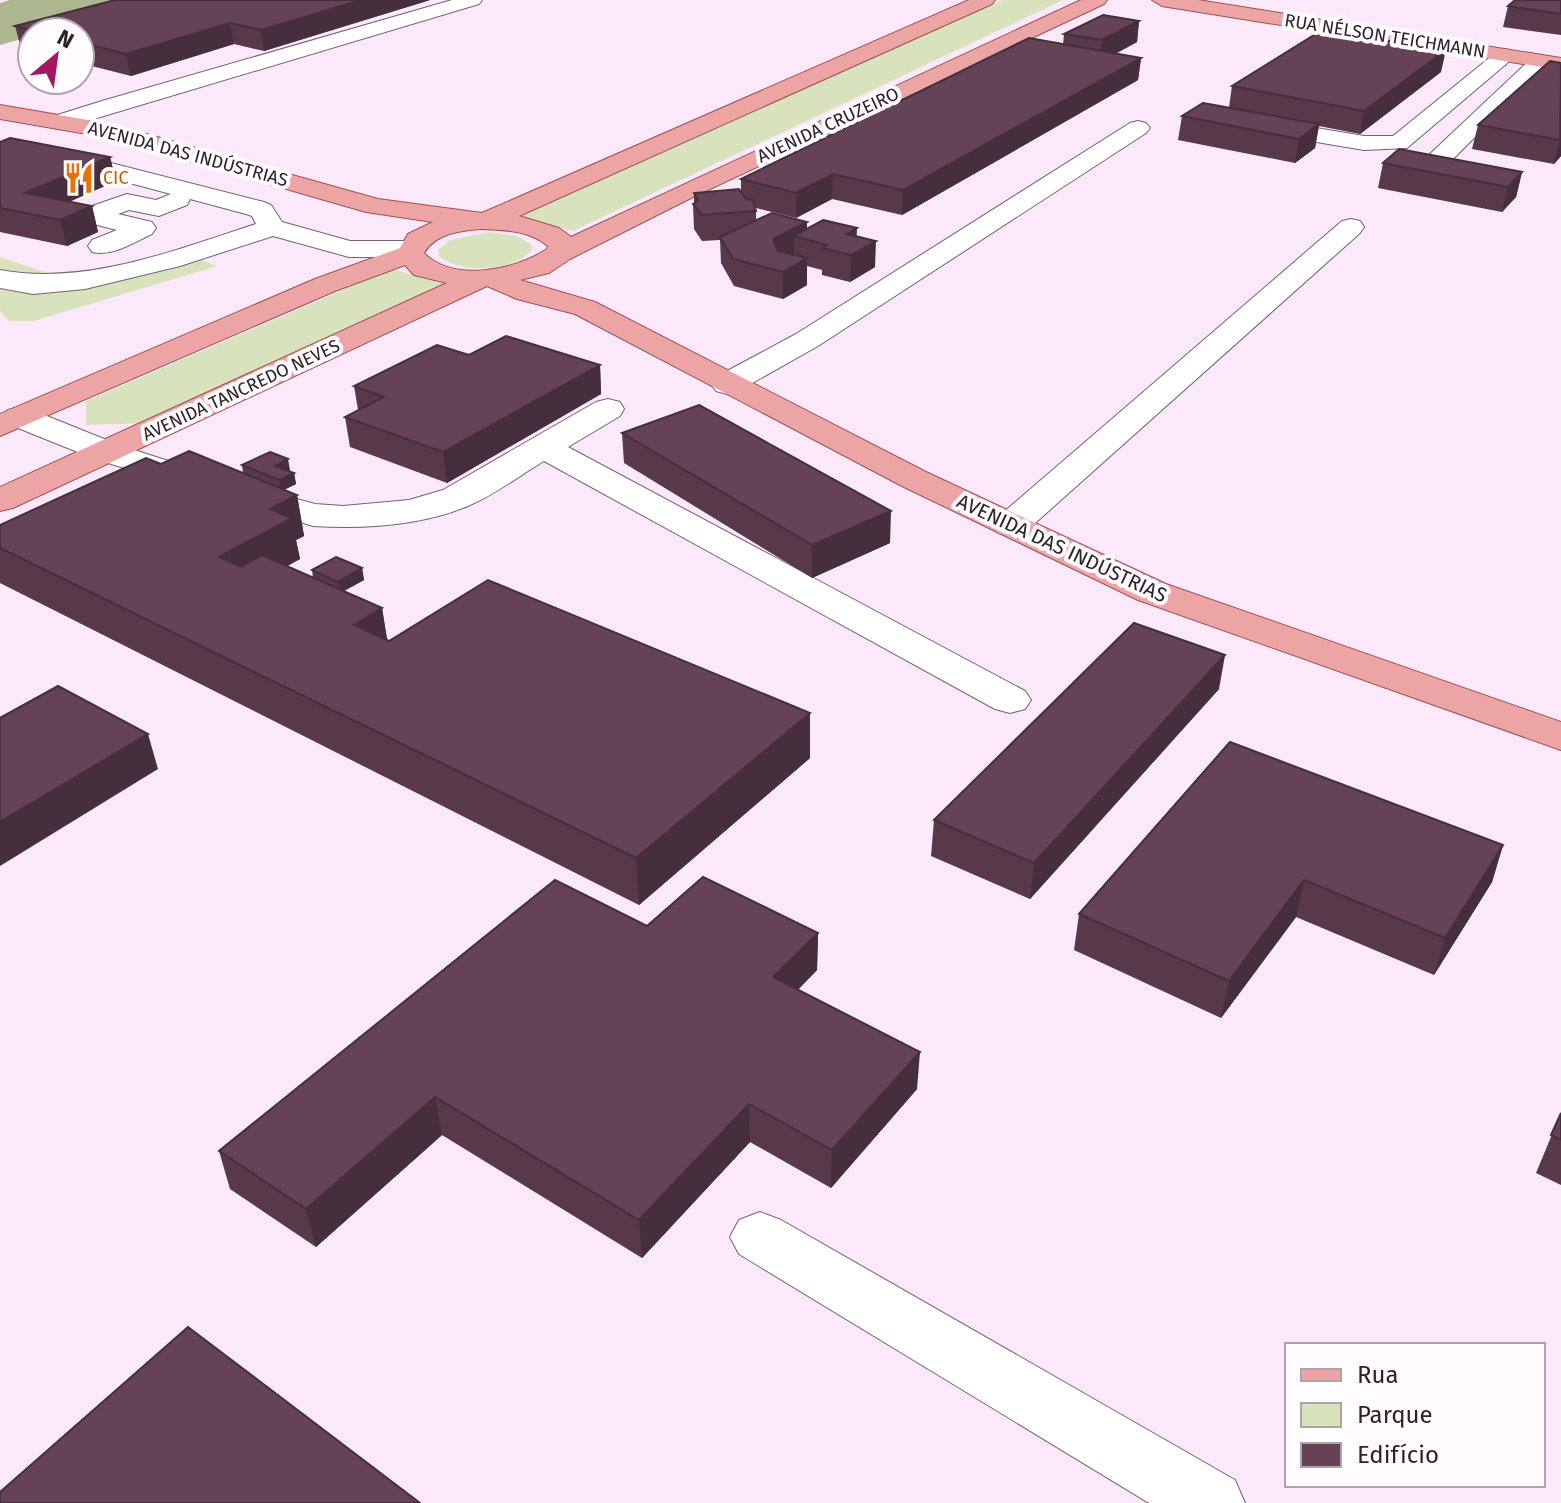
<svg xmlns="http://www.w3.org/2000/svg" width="1561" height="1503" font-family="'Fira Sans',sans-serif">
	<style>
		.green { fill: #d8e2bc }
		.forest { fill: #adb78f }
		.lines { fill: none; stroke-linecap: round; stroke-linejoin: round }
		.minor-casing { stroke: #736273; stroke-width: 2 }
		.major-casing { stroke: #a05052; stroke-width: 2 }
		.minor { fill: #fff; fill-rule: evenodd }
		.major { fill: #eca5a4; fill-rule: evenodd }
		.wall { fill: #57394a }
		.shaded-wall { fill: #472e3c }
		.building { fill: #654256; stroke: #472e3c; stroke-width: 2 }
		.labels { text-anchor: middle; stroke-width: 8; stroke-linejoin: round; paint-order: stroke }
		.far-street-label { font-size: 18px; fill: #2a2329; stroke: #fffbfe }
		.far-food-label { font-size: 18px; fill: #c56008; stroke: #fffbfe; text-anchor: start }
		.street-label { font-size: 20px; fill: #2a2329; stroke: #fffbfe }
	</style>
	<rect width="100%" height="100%" fill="#fbe8fb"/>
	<g class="green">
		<path d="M1003,0H1063L573,231L511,214Z"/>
		<path d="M490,232L517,236L532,245L531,251C511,272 461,274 439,256L438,250L450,240Z"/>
		<path d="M0,257L59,277L199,259L217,266L34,321H9L0,311Z"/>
		<path d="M392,269L450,286L149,423L86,425V401Z"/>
	</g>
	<path class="forest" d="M10,0H163L32,32V36L0,45V3Z"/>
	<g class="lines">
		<defs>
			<g id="minor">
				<path d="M452,0H482L479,4L67,127H51L47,122L51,117L102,101Z"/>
				<path d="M1505,49L1512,51L1516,55L1512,59L1407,148L1364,150L1257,132L1249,130L1245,125L1249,120L1257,118L1364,136H1393L1498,51Z"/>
				<path d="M1540,55L1547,57L1551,61L1449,163H1431L1428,158L1431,153L1533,57Z"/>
				<path d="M1138,121L1146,123L1150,128L1146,133L818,346L738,391L727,394L716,391L711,384L716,377L796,334L1130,123Z"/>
				<path d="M56,149L264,202L271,205L282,222L350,241H411L421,243L425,249L421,255L411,257H349L273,236L180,266L85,289L33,294L0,288V270C86,286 175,250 256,224L252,216L246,214L190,199L187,205L159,216L129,210L118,214L152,222L156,228L152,234C134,242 113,257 92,252L88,246L92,240L117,230L89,223L82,214L86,208L127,194L156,200L171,194L47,161L44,156L47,151Z"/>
				<path d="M1351,219L1360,221L1364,227L1360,233L1024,533L1011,536L998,533L993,525L998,517L1342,221Z"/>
				<path d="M608,399L620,402L624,409L620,416L568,447L1025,691L1031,700L1025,709L1010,713L995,709L544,461C519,476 494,495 468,506C420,526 364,529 313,526L95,459L8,424L4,417L8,410L20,407L32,410L119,445L224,479L315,504L343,506L409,500L443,490L596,402Z"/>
				<path d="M760,1212L781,1220L1235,1480L1245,1503H1149L739,1254L730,1237L739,1220Z"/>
			</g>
			<g id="major">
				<path d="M969,0H995L992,4L519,216L559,228L571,237L1081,0H1107L1104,4L693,197L570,259L549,273L520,280L595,302L926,472L1166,584L1561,722V750L1138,600L902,486L575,314L517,299L487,286L13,508L0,511V487L447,283L414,275L405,265L335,291L0,436V414L315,279L400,248L408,234L433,222L366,212L110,138L0,119V105L111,124L378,199L482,213ZM481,229C505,230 529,230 548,246L547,249C516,270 453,283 424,253C436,233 460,231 481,229Z"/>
				<path d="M1152,0H1198L1561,58V70L1162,6Z"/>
			</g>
		</defs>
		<use href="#minor" class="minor-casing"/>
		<use href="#major" class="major-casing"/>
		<use href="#minor" class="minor"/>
		<use href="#major" class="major"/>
	</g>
	<g class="wall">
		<path d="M430,0L264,51L234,44L131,76L80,63V32H32V50L21,48L15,26Z"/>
		<path d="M1561,0V35L1503,27L1508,6Z"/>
		<path d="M1139,21L1137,42L1115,54L1141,58L1138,80L902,215L832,199L796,218L756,208V220L807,222V229L857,236L875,267L850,282L822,275V270L807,266V285L783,299L734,286L721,263L720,240L702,241L694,229L693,204L694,203V193L741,191V179L1063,45L1064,34Z"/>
		<path d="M1561,63V156L1554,164L1472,149L1478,125Z"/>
		<path d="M1441,72L1360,134L1319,126L1315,148L1295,163L1178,140L1182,116L1229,107L1232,86Z"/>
		<path d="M0,142L110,157L116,181L69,202L92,206L98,232L67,246L0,232Z"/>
		<path d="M1383,163L1522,172L1516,197L1502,212L1378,188Z"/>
		<path d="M600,365L601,394L447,483L350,447L345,417L358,410L354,386Z"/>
		<path d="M622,433L890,543L812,578L624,463Z"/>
		<path d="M161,464L243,473L242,465L290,470L288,471L294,473L296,484L284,490L297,495L304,536L296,540L300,559L287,566L313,578L312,570L362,568L364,580L344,591L382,608L387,640L810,713V758L639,905L0,583V525Z"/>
		<path d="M1219,689L1030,899L931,856L934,820Z"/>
		<path d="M1503,845L1492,882L1434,975L1296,917L1221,1018L1074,950L1079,914Z"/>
		<path d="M647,926L818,933L817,970L798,990L917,1089L831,1188L750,1142L642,1258L442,1135L316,1247L230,1189L219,1151Z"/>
		<path d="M1561,1113V1185L1536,1173Z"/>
	</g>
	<g class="shaded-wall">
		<path d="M361,0H430L264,51L261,30Z"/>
		<path d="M1139,21L1137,42L1100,62L1102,40Z"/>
		<path d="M230,23L234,44L131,76L126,54Z"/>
		<path d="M1446,50L1441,72L1360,134L1364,111Z"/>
		<path d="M1141,58L1138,80L902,215L903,190Z"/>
		<path d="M1319,124L1315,148L1295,163L1299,139Z"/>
		<path d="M1561,139V156L1554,164L1560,140Z"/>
		<path d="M110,157L116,181L37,216L25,193Z"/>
		<path d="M1522,172L1516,197L1502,212L1508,187Z"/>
		<path d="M833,174L832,199L796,218V193Z"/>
		<path d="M92,206L98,232L67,246L60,220Z"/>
		<path d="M807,222V240L794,236V255L773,265V239Z"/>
		<path d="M857,228L856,252L876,241L875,267L850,282L851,255L847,234Z"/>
		<path d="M807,258V285L783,299V272Z"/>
		<path d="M600,365L601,394L447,483L443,452Z"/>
		<path d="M288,459L290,470L277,476L275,466Z"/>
		<path d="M294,473L296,484L281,491L279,480Z"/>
		<path d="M297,495L304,536L296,540L300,559L228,599L219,557L270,509Z"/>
		<path d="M891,511L890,543L812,578V545Z"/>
		<path d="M362,568L364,580L340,593L338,582Z"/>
		<path d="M382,608L389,651L354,625Z"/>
		<path d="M1225,655L1219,689L1030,899L1034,863Z"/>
		<path d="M810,713V758L639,905L636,858Z"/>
		<path d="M148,734L158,769L0,866V822Z"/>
		<path d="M1503,845L1492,882L1434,975L1445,938Z"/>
		<path d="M1304,880L1296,917L1221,1018L1229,981Z"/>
		<path d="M818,933L817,970L773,1014V977Z"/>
		<path d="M920,1052L917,1089L831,1188L832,1150Z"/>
		<path d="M435,1097L442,1135L316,1247L306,1209Z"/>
		<path d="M749,1104L750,1142L642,1258L639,1220Z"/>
	</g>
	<g class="building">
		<path d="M115,0H361L261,30L230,23L126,54L80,42V32H38L15,26Z"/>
		<path d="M1515,0H1561V14L1508,6Z"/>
		<path d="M1103,15L1139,21L1102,40L1064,34Z"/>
		<path d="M1322,30L1446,50L1364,111L1232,86Z"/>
		<path d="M1029,38L1141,58L903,190L833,174L796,193L741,179Z"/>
		<path d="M1550,61L1561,63L1560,140L1478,125Z"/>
		<path d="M1203,103L1319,124L1299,139L1182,116Z"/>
		<path d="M10,138L110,157L25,193L92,206L60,220L0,208V142Z"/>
		<path d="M1399,149L1522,172L1508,187L1383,163Z"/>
		<path d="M739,189L746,199L753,200L756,211L702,215L693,204L698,201L694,193Z"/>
		<path d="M772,213L807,222L773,239L778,251L807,258L783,272L733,259L720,237Z"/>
		<path d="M823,220L857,228L847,234L876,241L851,255L822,248L827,245L794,236Z"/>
		<path d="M506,336L600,365L443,452L345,417L384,397L354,386L437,345L469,355Z"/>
		<path d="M699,405L891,511L812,545L622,433Z"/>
		<path d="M189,451L297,495L270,509L292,518L219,557L241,567L262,555L382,608L354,625L389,641L488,580L810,713L636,858L0,548V525L146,458L161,464Z"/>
		<path d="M270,452L288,459L275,466L294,473L279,480L242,465Z"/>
		<path d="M336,557L362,568L338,582L312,570Z"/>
		<path d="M1134,623L1225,655L1034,863L934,820Z"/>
		<path d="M58,686L148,734L0,822V718Z"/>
		<path d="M1230,742L1503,845L1445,938L1304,880L1229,981L1079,914Z"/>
		<path d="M703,877L818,933L773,977L920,1052L832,1150L749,1104L639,1220L435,1097L306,1209L219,1151L555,880L647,926Z"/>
		<path d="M1561,1113V1140L1551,1135Z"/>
		<path d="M188,1327L420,1503H0V1492Z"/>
	</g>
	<defs>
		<symbol id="restaurant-bare" viewBox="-9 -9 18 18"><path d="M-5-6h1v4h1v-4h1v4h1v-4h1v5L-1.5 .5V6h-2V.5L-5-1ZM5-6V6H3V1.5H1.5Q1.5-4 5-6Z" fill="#e8710a" stroke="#fffbfe" stroke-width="2.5" paint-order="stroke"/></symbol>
	</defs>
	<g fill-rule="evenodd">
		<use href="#restaurant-bare" x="57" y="156" width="44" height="44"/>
	</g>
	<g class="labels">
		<g class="far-street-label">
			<text transform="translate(1385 36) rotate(9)" y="6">RUA NÉLSON TEICHMANN</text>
			<text transform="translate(828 125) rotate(-25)" y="6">AVENIDA CRUZEIRO</text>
			<text transform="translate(188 154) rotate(15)" y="6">AVENIDA DAS INDÚSTRIAS</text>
			<text transform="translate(241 390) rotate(-25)" y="6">AVENIDA TANCREDO NEVES</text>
		</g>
		<g class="far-food-label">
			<text x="103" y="184">CIC</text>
		</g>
		<g class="street-label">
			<text transform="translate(1062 548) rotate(25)" y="7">AVENIDA DAS INDÚSTRIAS</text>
		</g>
	</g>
	<rect x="1285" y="1343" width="260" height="144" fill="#fffbfe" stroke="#aaa5a9" stroke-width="2"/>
	<rect x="1301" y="1369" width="40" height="12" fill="#eca5a4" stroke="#aaa5a9" stroke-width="2"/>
	<text x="1357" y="1383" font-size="24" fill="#2a2329">Rua</text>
	<rect x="1301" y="1403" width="40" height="24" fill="#d8e2bc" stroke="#aaa5a9" stroke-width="2"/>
	<text x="1357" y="1423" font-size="24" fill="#2a2329">Parque</text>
	<rect x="1301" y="1443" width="40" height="24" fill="#654256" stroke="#aaa5a9" stroke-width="2"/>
	<text x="1357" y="1463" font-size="24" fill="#2a2329">Edifício</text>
	<g transform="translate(56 56) rotate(29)"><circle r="38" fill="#fffbfe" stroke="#aaa5a9" stroke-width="2"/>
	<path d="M0-6L14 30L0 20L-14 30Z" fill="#a31860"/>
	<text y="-12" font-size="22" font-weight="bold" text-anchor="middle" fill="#2a2329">N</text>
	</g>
</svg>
